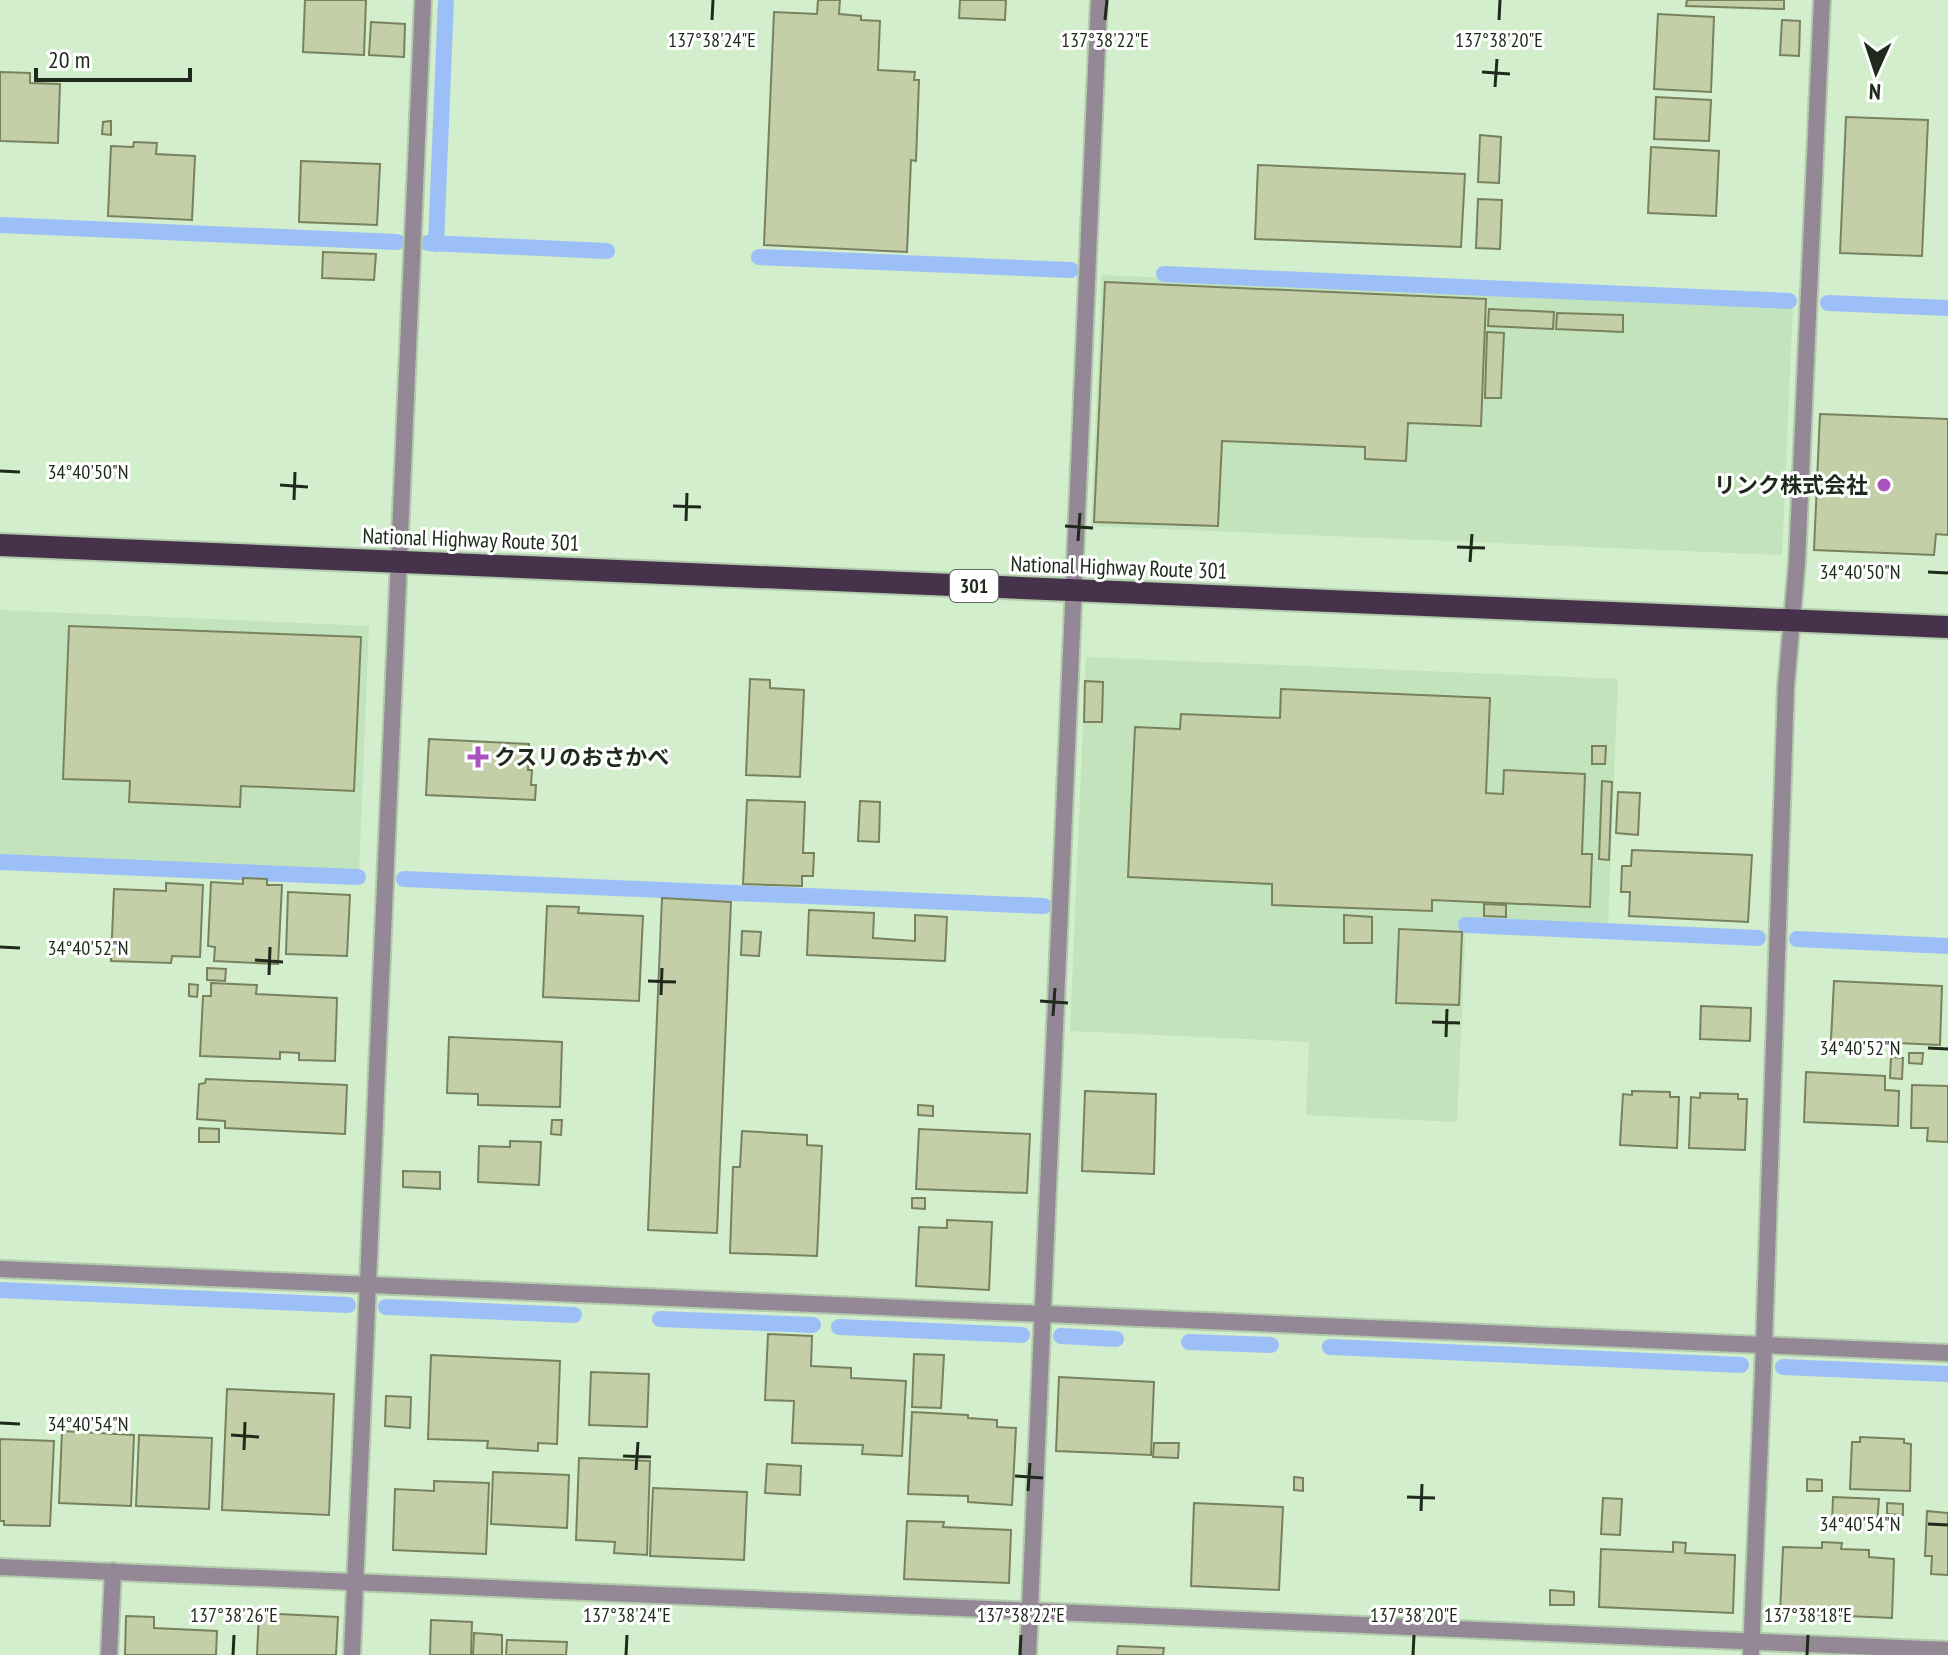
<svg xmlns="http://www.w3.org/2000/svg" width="1948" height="1655" font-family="'PT Sans Narrow','Noto Sans JP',sans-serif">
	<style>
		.built { fill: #c2e3bb }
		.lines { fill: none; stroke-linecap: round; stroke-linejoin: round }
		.stream { stroke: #9dbff7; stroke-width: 16 }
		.building { fill: #c4cfa8; stroke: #78825e; stroke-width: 2 }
		.minor-casing { stroke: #b2cbac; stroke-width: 20 }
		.trunk-casing { stroke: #b2cbac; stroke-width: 26 }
		.minor { stroke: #948896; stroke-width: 16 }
		.trunk { stroke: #46324b; stroke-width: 22 }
		.ticks { fill: none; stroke: #1f2a1d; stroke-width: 3 }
		.poi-dot { fill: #aa52be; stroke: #fff; stroke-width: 3 }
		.labels { text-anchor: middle; stroke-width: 6; stroke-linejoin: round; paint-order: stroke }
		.shield { fill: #fff; stroke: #626a61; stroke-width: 2 }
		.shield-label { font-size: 20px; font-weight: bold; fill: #1f2a1d }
		.poi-label { font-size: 22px; font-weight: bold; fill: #1f2a1d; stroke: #fff; text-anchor: end }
		.street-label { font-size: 22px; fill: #1f2a1d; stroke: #fff }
		.ticks-label { font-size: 20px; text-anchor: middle; fill: #1f2a1d; stroke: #fff; stroke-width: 6; stroke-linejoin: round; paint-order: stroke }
	</style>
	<rect width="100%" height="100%" fill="#d2eecc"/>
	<g class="built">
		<path d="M1102,275L1793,304L1782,555L1091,526Z"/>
		<path d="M0,610L369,626L359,872L0,857Z"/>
		<path d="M1086,657L1618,679L1608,926L1466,920L1457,1122L1306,1115L1309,1042L1070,1031Z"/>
	</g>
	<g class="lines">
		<g class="stream">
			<path d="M0,225L397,242"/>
			<path d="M428,243L607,251"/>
			<path d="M436,244L446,0"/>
			<path d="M759,257L1071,270"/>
			<path d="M1164,274L1789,301"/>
			<path d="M1828,303L1948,308"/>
			<path d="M0,862L358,877"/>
			<path d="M404,879L1044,906"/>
			<path d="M1466,925L1758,938"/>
			<path d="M1797,939L1948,946"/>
			<path d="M0,1290L348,1305"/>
			<path d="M386,1307L574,1315"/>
			<path d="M660,1319L813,1325"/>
			<path d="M839,1327L1022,1335"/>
			<path d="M1061,1336L1116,1339"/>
			<path d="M1189,1342L1271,1345"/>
			<path d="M1330,1347L1741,1365"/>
			<path d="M1783,1367L1948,1374"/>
		</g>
	</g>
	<g class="building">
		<path d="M305,0H366L364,55L303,52Z"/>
		<path d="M818,0H840L839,14L861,16V20L880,21L878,70L915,72L914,80H919L916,161L911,160L907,252L764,245L774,12L817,14Z"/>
		<path d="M960,0H1006L1005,20L959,18Z"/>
		<path d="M1687,0H1784V9L1686,6Z"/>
		<path d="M1658,14L1714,17L1711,92L1654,89Z"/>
		<path d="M1782,20L1800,21L1799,56L1780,55Z"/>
		<path d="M371,22L405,24L404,57L369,55Z"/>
		<path d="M0,72L30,73V83L60,84L58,143L0,141Z"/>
		<path d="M1656,97L1711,100L1709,141L1654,139Z"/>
		<path d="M1846,117L1928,120L1922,256L1840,253Z"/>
		<path d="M111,121V135L102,134L103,122Z"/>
		<path d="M1480,135L1501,137L1499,183L1478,182Z"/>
		<path d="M134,142L157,143L156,154L195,156L192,220L108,216L111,146L133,147Z"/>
		<path d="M1651,147L1719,151L1716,216L1648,213Z"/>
		<path d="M301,161L380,164L377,225L299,222Z"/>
		<path d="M1258,165L1465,174L1461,247L1255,239Z"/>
		<path d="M1478,199L1502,200L1500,249L1476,248Z"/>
		<path d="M323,252L376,254L374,280L322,278Z"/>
		<path d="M1105,282L1486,299L1481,426L1408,423L1406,461L1365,459V447L1222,441L1218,526L1094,522Z"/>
		<path d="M1489,309L1554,312L1553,329L1488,326Z"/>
		<path d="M1557,313L1623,315V332L1556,329Z"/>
		<path d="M1487,332L1504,333L1501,398H1485Z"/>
		<path d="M1820,414L1948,419V535L1936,534L1934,555L1814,550Z"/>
		<path d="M69,626L361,637L354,791L241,786L240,807L129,802L130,781L63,779Z"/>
		<path d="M750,679L770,680V688L804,690L800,777L746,775Z"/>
		<path d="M1085,681L1103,682L1102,722H1084Z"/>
		<path d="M1281,689L1490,698L1486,793L1503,794L1504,770L1585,774L1582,854H1592L1590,907L1432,900V911L1272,905V884L1128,877L1135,727L1180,729L1181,714L1280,718Z"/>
		<path d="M429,739L529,744L528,770H532L531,785H536L535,800L426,795Z"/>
		<path d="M1592,746H1606L1605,764H1592Z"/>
		<path d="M1602,781L1612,782L1609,860L1599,859Z"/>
		<path d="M1618,792L1640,793L1638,835L1616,833Z"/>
		<path d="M747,800L805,802L803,853H814L813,876H802V886L743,884Z"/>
		<path d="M860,801L880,802L879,842L858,841Z"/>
		<path d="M1632,850L1752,855L1748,922L1629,916L1630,892H1621L1622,866H1631Z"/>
		<path d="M243,878L267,879V885H282L278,964L214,961L215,947L208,946L211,882L243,884Z"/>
		<path d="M166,883L203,885L200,957L172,956L171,963L111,961L114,889L166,891Z"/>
		<path d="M288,892L350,895L347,956L286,954Z"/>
		<path d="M662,898L731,902L717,1233L648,1230Z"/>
		<path d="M1484,904L1506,905V917L1484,916Z"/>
		<path d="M547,906L579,907L578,913L643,916L639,1001L543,997Z"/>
		<path d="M809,910L874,913L873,938L915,941V915L947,917L945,961L807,955Z"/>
		<path d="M1344,915L1372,917V943H1344Z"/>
		<path d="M1399,929L1462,932L1459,1005L1396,1003Z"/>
		<path d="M742,931L761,932L759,956L741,955Z"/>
		<path d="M207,968L226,969L225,981L207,980Z"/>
		<path d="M1834,981L1942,986L1940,1045L1831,1040Z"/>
		<path d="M211,983L257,985L256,994L337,998L335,1061L299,1060V1053L280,1052V1059L200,1056L203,996H211Z"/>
		<path d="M189,984L198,985L197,997L189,996Z"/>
		<path d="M1701,1006L1751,1008L1750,1041L1700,1039Z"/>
		<path d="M449,1037L562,1042L560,1107L478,1105V1094L447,1093Z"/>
		<path d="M1909,1053H1923L1922,1064L1909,1063Z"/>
		<path d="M1891,1057L1903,1058L1902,1079L1890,1078Z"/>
		<path d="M1806,1072L1885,1076V1090L1899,1091L1898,1126L1804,1122Z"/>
		<path d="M206,1079L347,1085L345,1134L225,1128V1121L197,1119L199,1084L205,1083Z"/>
		<path d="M1912,1085L1948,1086V1142L1927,1141L1928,1128H1911Z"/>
		<path d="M1085,1091L1156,1094L1154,1174L1082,1171Z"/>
		<path d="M1632,1091L1670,1092V1097H1679L1677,1148L1620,1145L1623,1094L1632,1095Z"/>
		<path d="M1700,1093L1738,1094V1099H1747L1745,1150L1689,1148L1691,1097L1700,1098Z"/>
		<path d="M918,1105L933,1106V1116L918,1115Z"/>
		<path d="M552,1120H562L561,1135L551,1134Z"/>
		<path d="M199,1128L219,1129V1142H199Z"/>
		<path d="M919,1129L1030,1134L1027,1193L916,1189Z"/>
		<path d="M742,1131L807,1135V1145L822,1146L817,1256L730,1253L733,1167H740Z"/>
		<path d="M510,1141L541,1142L539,1185L478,1182L479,1146L510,1147Z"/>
		<path d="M403,1171L440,1172V1189L403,1187Z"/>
		<path d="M912,1198H925V1209L912,1208Z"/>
		<path d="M947,1220L992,1222L989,1290L916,1286L919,1227L947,1228Z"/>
		<path d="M768,1334L812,1336L811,1366L851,1368V1378L906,1381L902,1456L862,1454L863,1445L792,1443L794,1401L765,1400Z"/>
		<path d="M914,1354L944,1355L941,1408L912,1407Z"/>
		<path d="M431,1355L560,1361L557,1444L538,1443V1451L487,1448L488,1441L428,1439Z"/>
		<path d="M591,1372L649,1374L647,1427L589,1425Z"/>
		<path d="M1059,1377L1154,1382L1151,1455L1056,1451Z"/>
		<path d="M227,1389L334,1394L329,1515L222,1510Z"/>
		<path d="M386,1396L411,1397L410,1428L385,1426Z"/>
		<path d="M912,1412L968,1415V1418L997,1420V1427L1016,1428L1012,1505L968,1502V1496L908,1494Z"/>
		<path d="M62,1431L134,1435L131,1506L59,1503Z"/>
		<path d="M139,1435L212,1438L209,1509L136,1506Z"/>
		<path d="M1860,1437L1904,1439V1443L1911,1444L1910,1491L1850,1489L1852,1442H1860Z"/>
		<path d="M0,1439L54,1441L50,1526L4,1525V1521H0Z"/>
		<path d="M1154,1443H1179L1178,1458L1153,1457Z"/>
		<path d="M579,1458L650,1461L647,1555L614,1553L615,1542L576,1540Z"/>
		<path d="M767,1464L801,1466L800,1495L765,1493Z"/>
		<path d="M493,1472L569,1475L567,1528L491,1524Z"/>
		<path d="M1294,1477L1303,1478V1491L1294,1490Z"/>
		<path d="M1807,1479L1822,1480V1491H1807Z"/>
		<path d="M434,1481L489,1483L486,1554L393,1550L395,1489L434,1491Z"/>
		<path d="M653,1488L747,1492L744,1560L650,1556Z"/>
		<path d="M1833,1497L1879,1499L1877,1524L1832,1523Z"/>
		<path d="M1603,1498L1622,1499L1620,1535L1601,1534Z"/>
		<path d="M1194,1503L1283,1507L1279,1590L1191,1586Z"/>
		<path d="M1887,1503L1903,1504V1515L1887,1514Z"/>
		<path d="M1927,1511L1948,1513V1575L1931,1574L1932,1556H1925Z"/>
		<path d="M907,1521L944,1522L943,1527L1011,1530L1009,1583L904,1579Z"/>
		<path d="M1673,1542L1686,1543L1685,1553L1735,1555L1733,1613L1599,1607L1601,1549L1673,1552Z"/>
		<path d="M1822,1542L1842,1543L1841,1549L1869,1550V1557L1894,1559L1892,1618L1780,1613L1783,1547L1822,1548Z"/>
		<path d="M1550,1590L1574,1592V1605H1550Z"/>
		<path d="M259,1613L338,1617L336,1655H257Z"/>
		<path d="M126,1616L154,1617V1628L217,1631L216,1655H125Z"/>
		<path d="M431,1620L472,1622L471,1655H430Z"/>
		<path d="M474,1633L502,1635V1655H473Z"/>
		<path d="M507,1640L567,1642L566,1655H506Z"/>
		<path d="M1118,1646L1164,1648L1163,1655H1117Z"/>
	</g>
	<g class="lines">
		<defs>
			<g id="minor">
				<path d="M0,1269L1948,1353"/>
				<path d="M0,1567L1948,1650"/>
				<path d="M109,1655L113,1571"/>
				<path d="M352,1655L423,0"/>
				<path d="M1028,1655L1099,0"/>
				<path d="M1751,1655L1764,1345L1786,686L1797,562L1822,0"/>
			</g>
			<path id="trunk" d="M0,545L1948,627"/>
		</defs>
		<use href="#minor" class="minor-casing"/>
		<use href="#trunk" class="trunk-casing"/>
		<use href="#minor" class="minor"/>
		<use href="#trunk" class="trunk"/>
	</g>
	<path class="ticks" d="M712,20L713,0M1105,20L1107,0M1499,20L1500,0M1482,72L1510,74M1495,87L1497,59M0,471L20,472M280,485L308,487M294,500L295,472M673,506L701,507M686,521L687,493M1065,526L1093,528M1078,541L1080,513M1457,547L1485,548M1470,562L1472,534M1928,572L1948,573M0,947L20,948M255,960L283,962M269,975L270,947M648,981L676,982M661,995L662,968M1040,1001L1068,1003M1053,1016L1055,988M1432,1022L1460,1023M1446,1037L1447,1009M1928,1048L1948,1049M0,1423L20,1424M231,1435L259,1437M244,1450L245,1422M623,1456L651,1457M636,1470L638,1442M1015,1476L1043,1478M1028,1491L1030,1463M1407,1497L1435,1498M1421,1511L1422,1484M1928,1524L1948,1525M233,1655L234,1635M626,1655L627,1635M1020,1655L1021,1635M1413,1655L1414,1635M1807,1655L1808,1635"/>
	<g class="poi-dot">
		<circle cx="1884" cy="485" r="8"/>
		<path d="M474 745h8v8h8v8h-8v8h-8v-8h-8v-8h8z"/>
	</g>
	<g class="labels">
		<rect class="shield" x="950" y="570" width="48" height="32" rx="6"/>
		<g class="shield-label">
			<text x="974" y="593">301</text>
		</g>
		<g class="poi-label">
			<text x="1868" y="493">リンク株式会社</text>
			<text x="494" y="765" text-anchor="start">クスリのおさかべ</text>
		</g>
		<g class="street-label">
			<text transform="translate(471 539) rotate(2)" y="8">National Highway Route 301</text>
			<text transform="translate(1119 567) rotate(2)" y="8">National Highway Route 301</text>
		</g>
	</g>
	<g class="ticks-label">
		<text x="712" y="47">137°38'24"E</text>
		<text x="1105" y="47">137°38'22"E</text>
		<text x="1499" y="47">137°38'20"E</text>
		<text x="88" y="479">34°40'50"N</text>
		<text x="1860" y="579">34°40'50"N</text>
		<text x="88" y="955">34°40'52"N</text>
		<text x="1860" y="1055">34°40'52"N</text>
		<text x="88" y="1431">34°40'54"N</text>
		<text x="1860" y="1531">34°40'54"N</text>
		<text x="234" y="1622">137°38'26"E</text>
		<text x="627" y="1622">137°38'24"E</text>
		<text x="1021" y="1622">137°38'22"E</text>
		<text x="1414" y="1622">137°38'20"E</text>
		<text x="1808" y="1622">137°38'18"E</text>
	</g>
	<g transform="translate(1876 72) rotate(183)" stroke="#ffffff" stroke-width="6" paint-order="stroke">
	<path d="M0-6L14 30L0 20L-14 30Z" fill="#1f2a1d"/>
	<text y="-12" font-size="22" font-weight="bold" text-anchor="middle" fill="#1f2a1d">N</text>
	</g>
	<path d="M36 68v12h154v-12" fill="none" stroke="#1f2a1d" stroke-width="4"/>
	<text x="48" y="68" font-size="24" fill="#1f2a1d" stroke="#ffffff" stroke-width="6" paint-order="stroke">20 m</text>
</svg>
